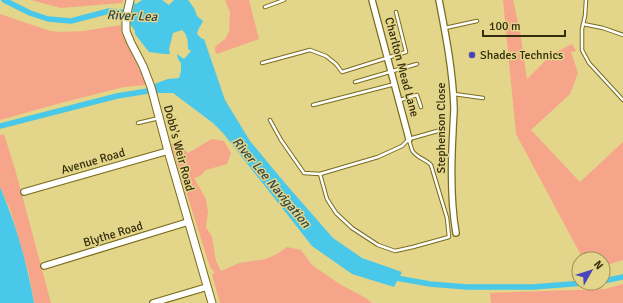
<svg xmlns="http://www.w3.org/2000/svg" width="623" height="303" font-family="Signika,sans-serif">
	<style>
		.green { fill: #f6a58b }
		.water { fill: #4ac8e9 }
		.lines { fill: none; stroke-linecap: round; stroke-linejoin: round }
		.canal { stroke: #4ac8e9; stroke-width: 5.5 }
		.service-casing { stroke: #7a6c1d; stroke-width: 4.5 }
		.minor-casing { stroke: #7a6c1d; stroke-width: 8 }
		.tertiary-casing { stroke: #7a6c1d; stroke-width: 9 }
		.service { stroke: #fff; stroke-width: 2.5 }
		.minor { stroke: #fff; stroke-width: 5.5 }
		.tertiary { stroke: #fff; stroke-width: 7 }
		.poi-dot { fill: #4a45bb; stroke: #e3d589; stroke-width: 1.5 }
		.labels { text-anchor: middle; stroke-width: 3; stroke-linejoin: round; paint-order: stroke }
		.poi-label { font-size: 12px; fill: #332d0e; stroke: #e3d589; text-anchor: start }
		.street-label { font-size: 12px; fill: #332d0e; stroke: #e3d589 }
		.water-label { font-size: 13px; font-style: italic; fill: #2d4851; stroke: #e3d589 }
	</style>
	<rect width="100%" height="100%" fill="#e3d589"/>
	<g class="green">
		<path d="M31,0H124L122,3L61,8Z"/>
		<path d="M225,0H249L259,39L217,54L215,51V47L225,39L229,32L230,12Z"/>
		<path d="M503,0H513L520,31L527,79L552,54L572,44L576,51L571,52L578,73L570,94L531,130L580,182L623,142V260L607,265H603V259H583L516,134Z"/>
		<path d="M0,14L50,31L61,32L83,31L121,25V32L147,85L124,87L57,104L0,120Z"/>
		<path d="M4,134L15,169L51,303H34L29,274L11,212L0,187V135Z"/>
		<path d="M212,139L224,141L231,153L227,164L206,170L200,176L194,178L206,199L208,212L206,227L212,237L216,261L221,271L239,263L266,259L277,254L287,247L301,250L312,265L341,285L366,298L372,303H220L212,274L215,273L210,267L171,144L178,143L188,153Z"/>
		<path d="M623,284V303H491L490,293L605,289Z"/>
	</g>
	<g class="water">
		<path d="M142,0H162L169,5L174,0H188L194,8L197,16L203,21C201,26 198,28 197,34L202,39H204L225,100L250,141L284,182L333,238L362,258L402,272L394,287L352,274L312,246L223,133L213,123L173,93H156L154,84L168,79L179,78L181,71V63L178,59L177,54L184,59L191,51L190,50L188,49C188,42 188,35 182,30L173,33L169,49L170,54H164L149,52L135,34V31L130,24L134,3L136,4Z"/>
		<path d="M0,187C16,224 27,263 34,303H0Z"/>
	</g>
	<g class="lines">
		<g class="canal">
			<path d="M4,0L30,13L48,19L71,21L109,11L130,13"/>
			<path d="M0,126L117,96L154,90"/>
			<path d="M391,277L430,284L467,287H533L584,283"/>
			<path d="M603,281L623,277"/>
		</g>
		<defs>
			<g id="service">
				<path d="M586,0L585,16L582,29V50L589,63L623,100"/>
				<path d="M265,7L284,0"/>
				<path d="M583,24L603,28L623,35"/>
				<path d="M445,28L477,21"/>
				<path d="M262,63L310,50L326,56L336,64L342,72L406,52L396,12"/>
				<path d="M355,82L417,64"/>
				<path d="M454,94L483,98"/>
				<path d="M400,100L417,95L421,107"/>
				<path d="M313,105L395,84"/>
				<path d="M270,120L281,140L304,173L320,174L378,157L402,146L409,139L441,130"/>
				<path d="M138,123L159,118"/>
				<path d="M320,174L327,199L336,213L352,228L378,245L395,251L413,247L449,237L447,218L431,165C426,159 416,158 412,150C411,147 410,143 409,140"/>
			</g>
			<g id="minor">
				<path d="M372,0L409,139"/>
				<path d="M439,0C446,36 453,72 454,108C454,116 453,123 453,130C451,164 450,199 456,233"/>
				<path d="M24,192L168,151"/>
				<path d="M44,266L188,222"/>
				<path d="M153,303L207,287"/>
			</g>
			<path id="tertiary" d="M130,0L126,18V31L131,43L143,66L151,87L168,151L212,303"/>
		</defs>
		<use href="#service" class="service-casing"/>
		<use href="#minor" class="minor-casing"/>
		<use href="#tertiary" class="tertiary-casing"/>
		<use href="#service" class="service"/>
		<use href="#minor" class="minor"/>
		<use href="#tertiary" class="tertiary"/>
	</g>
	<circle class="poi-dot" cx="472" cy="55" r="4"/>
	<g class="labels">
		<g class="poi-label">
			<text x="480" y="59">Shades Technics</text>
		</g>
		<g class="street-label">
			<text transform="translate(402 67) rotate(75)" y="4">Charlton Mead Lane</text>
			<text transform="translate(441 128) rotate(-90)" y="4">Stephenson Close</text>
			<text transform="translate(179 148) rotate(75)" y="4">Dobb's Weir Road</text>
			<text transform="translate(93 161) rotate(-16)" y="4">Avenue Road</text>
			<text transform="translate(113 234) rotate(-17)" y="4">Blythe Road</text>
		</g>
		<g class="water-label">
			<text transform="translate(132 15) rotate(2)" y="5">River Lea</text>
			<text transform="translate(272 182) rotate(50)" y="5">River Lee Navigation</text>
		</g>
	</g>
	<g transform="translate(591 271) rotate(51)"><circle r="19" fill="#e3d589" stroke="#9d9258"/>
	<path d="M0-3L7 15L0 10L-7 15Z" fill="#4a45bb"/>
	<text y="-6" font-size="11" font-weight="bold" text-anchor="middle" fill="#332d0e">N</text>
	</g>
	<path d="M483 30v6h82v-6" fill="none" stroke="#332d0e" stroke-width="2"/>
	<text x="489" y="30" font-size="12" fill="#332d0e" stroke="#e3d589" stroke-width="3" paint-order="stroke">100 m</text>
</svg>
